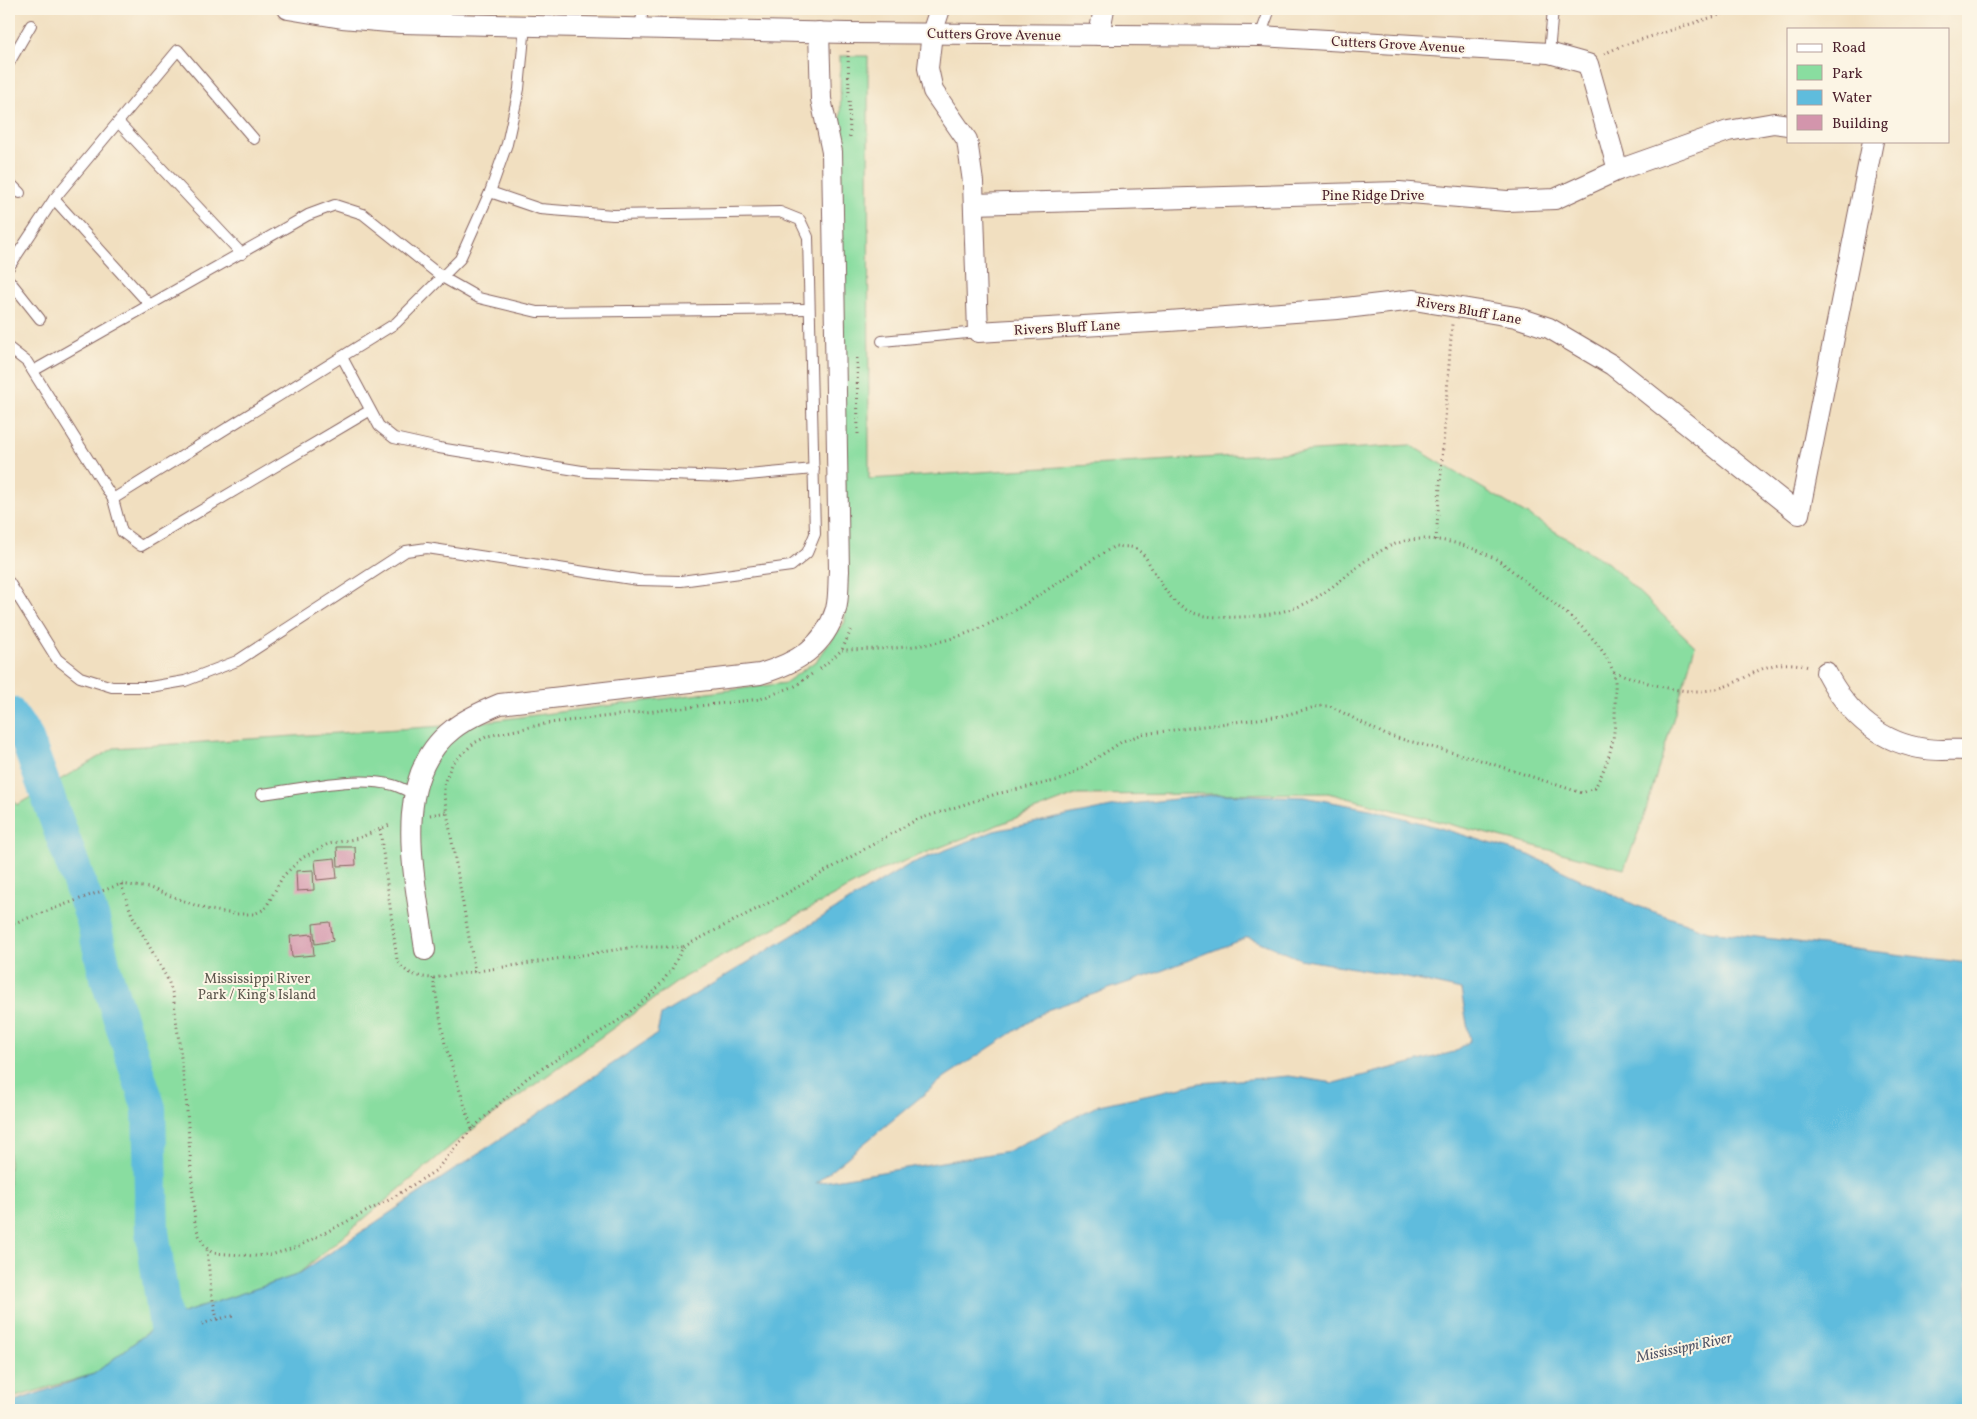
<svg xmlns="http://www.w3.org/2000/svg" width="1977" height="1419" font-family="Vollkorn,serif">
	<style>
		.green { fill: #89dda0; stroke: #6a7e66 }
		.water { fill: #5fbcdd; stroke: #546e84; fill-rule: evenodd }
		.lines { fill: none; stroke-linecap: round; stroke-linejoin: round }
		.river { stroke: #5fbcdd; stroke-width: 34 }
		.building { fill: #d395ac }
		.lane-casing { stroke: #84625f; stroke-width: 12 }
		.street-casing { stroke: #84625f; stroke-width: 22 }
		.path { stroke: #84625f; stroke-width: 3; stroke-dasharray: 1 4; stroke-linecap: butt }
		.lane { stroke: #fff; stroke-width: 10 }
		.street { stroke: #fff; stroke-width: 20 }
		.labels { text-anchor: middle; stroke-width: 4; stroke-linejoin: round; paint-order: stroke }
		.street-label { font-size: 14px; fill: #4a1f2b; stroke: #fcf5e5 }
		.park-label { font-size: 14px; fill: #5d584e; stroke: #fcf5e5 }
		.water-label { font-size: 15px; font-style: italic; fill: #515669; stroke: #fcf5e5 }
	</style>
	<rect width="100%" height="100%" fill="#fcf5e5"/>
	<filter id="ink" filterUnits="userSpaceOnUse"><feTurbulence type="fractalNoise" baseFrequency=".02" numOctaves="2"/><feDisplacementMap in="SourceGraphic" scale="10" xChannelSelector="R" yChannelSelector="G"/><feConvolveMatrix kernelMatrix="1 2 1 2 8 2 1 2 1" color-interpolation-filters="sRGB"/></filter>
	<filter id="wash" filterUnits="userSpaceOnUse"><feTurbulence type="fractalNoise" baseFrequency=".0096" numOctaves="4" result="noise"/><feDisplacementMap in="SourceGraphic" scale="20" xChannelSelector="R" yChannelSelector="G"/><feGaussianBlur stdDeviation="1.12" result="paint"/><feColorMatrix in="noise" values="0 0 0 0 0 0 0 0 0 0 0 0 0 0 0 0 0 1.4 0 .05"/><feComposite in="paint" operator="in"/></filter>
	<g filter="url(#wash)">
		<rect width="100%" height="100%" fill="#f1dfc0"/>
		<path class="green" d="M840,56H868L869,479L1410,445L1608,563L1695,646L1643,820L1624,869L1328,793L1075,795L879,871L684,977L458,1140L297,1275L165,1319L94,1374L9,1399V793L17,805L114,748L458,725L785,683L817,660L845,622Z"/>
		<path class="water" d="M1222,794L1304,797L1370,809L1440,828L1529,855L1635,905L1708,931L1968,963V1410H9V1403L94,1374L165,1319L297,1275L657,1034L661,1015L910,864L994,831L1121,805ZM1248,937L1300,959L1394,975L1461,990L1470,1041L1454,1052L1334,1083L1289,1076L1200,1083L1099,1105L1008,1151L816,1183L945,1077L1047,1010L1156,973Z"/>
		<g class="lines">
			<path class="river" d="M9,713L26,737L93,920L105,972L149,1108L152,1231L178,1410"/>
		</g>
		<g id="blocks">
			<g class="building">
				<path d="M337,847H355L356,865L338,866Z"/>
				<path d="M335,858L337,878L317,880L315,860Z"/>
				<path d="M313,870L314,890L297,891L296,871Z"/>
				<path d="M330,922L333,941L315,944L313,924Z"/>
				<path d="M312,934L314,955L292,957L290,936Z"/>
			</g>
		</g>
	</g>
	<g filter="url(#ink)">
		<use href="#blocks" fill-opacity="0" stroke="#84625f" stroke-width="1"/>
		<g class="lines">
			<defs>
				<g id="lane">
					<path d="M640,28L643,9"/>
					<path d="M1260,36L1270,9"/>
					<path d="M1549,53L1553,9"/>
					<path d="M9,63L31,25"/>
					<path d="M119,123L242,254"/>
					<path d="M9,182L20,193"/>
					<path d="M54,199L150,305"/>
					<path d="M9,267L54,199L178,50L254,139"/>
					<path d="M9,280L40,319"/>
					<path d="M882,341L978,332"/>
					<path d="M9,348L27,362L113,499L122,532L141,546L369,411"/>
					<path d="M342,357L379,426L394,438L439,448L588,472L726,477L814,469"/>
					<path d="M33,371L308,215L335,205L363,214L442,277L479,298L537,312L809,309"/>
					<path d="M113,499L396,323L460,259L490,192L507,144L519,89L525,25"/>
					<path d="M9,582L57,659L80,677L112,687H150L185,681L237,661L406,551L427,548L638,580L681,581L791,566L807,553L815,534L808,237L800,220L780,212L613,215L540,209L490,192"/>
					<path d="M262,794C302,789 354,775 393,785C400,787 407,791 414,794"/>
				</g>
				<g id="street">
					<path d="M288,9L342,18L401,23L847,33L1260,36L1549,53L1588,64L1618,170"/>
					<path d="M940,9L932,33L928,68L933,91L967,140L973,182L978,332L1169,321L1337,309L1414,300L1516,317L1549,328L1612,365L1799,514L1873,141"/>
					<path d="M1099,35L1104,9"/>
					<path d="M974,204L1399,192L1507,201L1555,199L1618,170L1728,131L1774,123L1788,125"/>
					<path d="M1826,672C1847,712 1879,743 1926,749C1939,751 1954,749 1968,750"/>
					<path d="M425,950C416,881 388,779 453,729C467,718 483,711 500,704L760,674C796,663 824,648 836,609C839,598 838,583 839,571L832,152L821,99L819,32"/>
				</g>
			</defs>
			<use href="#lane" class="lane-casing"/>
			<use href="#street" class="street-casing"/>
			<g class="path">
				<path d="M848,51L850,137"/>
				<path d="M1604,54L1621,46L1738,9"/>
				<path d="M857,358L858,435"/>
				<path d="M1436,540L1452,324"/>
				<path d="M820,669L842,650L851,630"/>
				<path d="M1614,672C1646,682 1677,695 1711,690C1751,683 1762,654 1809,667"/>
				<path d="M430,815L446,812"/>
				<path d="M380,829L397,960C405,974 417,977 433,978L634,947H683"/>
				<path d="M121,884L132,915L168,980L173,995L186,1097L195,1224C199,1235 202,1247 213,1253L256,1256L274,1254L297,1247L389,1200L435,1171L472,1129L527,1078L624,1017L655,991L672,969L683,947L780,897L916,820L996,794L1064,779L1123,741L1143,734L1281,716L1319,706H1330L1386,735L1477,759L1582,793L1595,788C1613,752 1616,736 1615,697C1615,689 1616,678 1613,671C1598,633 1558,607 1527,583C1516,575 1506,564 1494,558C1470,545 1436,536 1410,540C1371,547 1347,580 1314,599C1287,615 1250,618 1219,617C1178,616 1170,598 1151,567C1147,559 1143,552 1134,548C1129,546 1121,547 1115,546C1063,576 1014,619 956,637C919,649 880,649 842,650"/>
				<path d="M9,925L121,884L150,888L205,909L234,914H254L265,909L283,876L302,858L328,844L359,838L392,824"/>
				<path d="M475,972L444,796V783L453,762L474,743L488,736L549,723L760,699L795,686L815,672"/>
				<path d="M433,978L445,1044L472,1129"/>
				<path d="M217,1319L233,1316"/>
				<path d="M202,1324L217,1319L211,1291L207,1250"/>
			</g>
			<use href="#lane" class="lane"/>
			<use href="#street" class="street"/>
		</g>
	</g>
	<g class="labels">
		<g class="street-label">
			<text transform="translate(994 34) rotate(1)" y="5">Cutters Grove Avenue</text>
			<text transform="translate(1398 44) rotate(3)" y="5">Cutters Grove Avenue</text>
			<text x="1373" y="200">Pine Ridge Drive</text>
			<text transform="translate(1469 310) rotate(10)" y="5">Rivers Bluff Lane</text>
			<text transform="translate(1067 327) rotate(-3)" y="5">Rivers Bluff Lane</text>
		</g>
		<g class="park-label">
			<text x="257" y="983">Mississippi River<tspan x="257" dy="16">Park / King's Island</tspan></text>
		</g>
		<g class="water-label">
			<text transform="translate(1684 1347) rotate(-12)" y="5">Mississippi River</text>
		</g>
	</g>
	<rect width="1977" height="1419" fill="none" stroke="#fcf5e5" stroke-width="30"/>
	<rect x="1787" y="28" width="162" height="115" fill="#fcf5e5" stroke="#b59f9b"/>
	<rect x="1797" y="44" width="25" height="8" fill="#ffffff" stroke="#b59f9b"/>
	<text x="1832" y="52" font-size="15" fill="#4a1f2b">Road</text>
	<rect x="1797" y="65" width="25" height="15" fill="#89dda0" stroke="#b59f9b"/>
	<text x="1832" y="78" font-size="15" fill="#4a1f2b">Park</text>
	<rect x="1797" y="90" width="25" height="15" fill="#5fbcdd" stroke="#b59f9b"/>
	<text x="1832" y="102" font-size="15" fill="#4a1f2b">Water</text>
	<rect x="1797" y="115" width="25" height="15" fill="#d395ac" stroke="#b59f9b"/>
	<text x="1832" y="128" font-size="15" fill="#4a1f2b">Building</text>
</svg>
